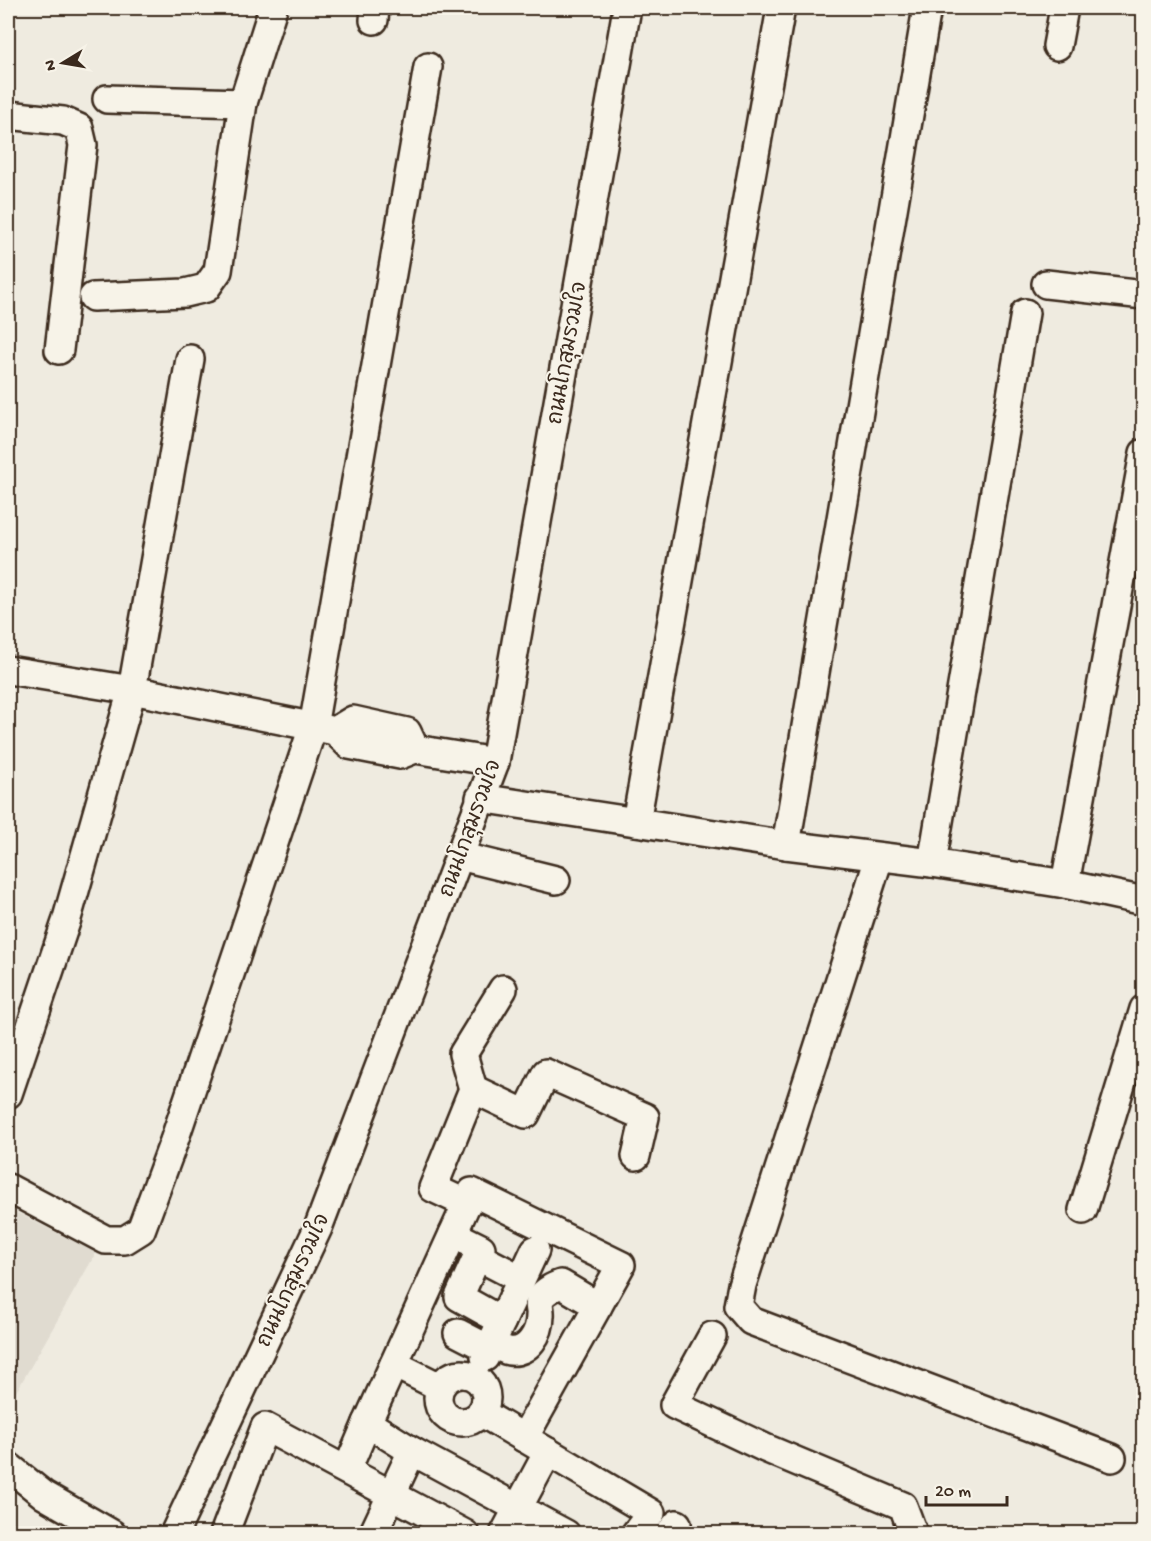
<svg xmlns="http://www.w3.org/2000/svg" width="1151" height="1541" font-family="'Gochi Hand','Playpen Sans Thai',sans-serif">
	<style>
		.built { fill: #e0dbd0 }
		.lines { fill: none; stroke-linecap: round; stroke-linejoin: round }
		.minor-casing { stroke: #3b2a1e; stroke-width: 32 }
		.minor { stroke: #f7f3e8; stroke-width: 27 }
		.labels { text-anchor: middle; stroke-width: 4.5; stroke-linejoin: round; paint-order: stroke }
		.street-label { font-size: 21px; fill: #3b2a1e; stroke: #f7f3e8 }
	</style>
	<rect width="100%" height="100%" fill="#efebe0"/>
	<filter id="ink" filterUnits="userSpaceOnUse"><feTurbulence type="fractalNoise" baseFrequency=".0167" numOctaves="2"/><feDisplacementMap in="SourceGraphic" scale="12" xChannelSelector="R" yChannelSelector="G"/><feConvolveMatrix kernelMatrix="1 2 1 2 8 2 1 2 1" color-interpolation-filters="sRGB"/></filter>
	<g filter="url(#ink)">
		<path class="built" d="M8,1208L96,1253L8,1406Z"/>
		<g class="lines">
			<defs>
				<g id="minor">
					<path d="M374,20L375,8"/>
					<path d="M1057,46L1064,8"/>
					<path d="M107,99L243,103"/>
					<path d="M8,115L63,121L79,128L83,145L59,350"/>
					<path d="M1046,284L1144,295"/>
					<path d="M93,297L185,293L206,288L218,271L243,103L273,8"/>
					<path d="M8,670L132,690L335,731L349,745L400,755L415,749L495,762"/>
					<path d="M335,731L353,720L407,732L415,749"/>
					<path d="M480,798L786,845L932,863L1065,884L1144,901"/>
					<path d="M636,822L781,8"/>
					<path d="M786,845L927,8"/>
					<path d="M459,856L556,880"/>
					<path d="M879,858L742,1285L738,1306L751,1321L1112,1458"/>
					<path d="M932,863L1025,313"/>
					<path d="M1065,884L1144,453"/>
					<path d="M473,1089L526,1114L546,1073L645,1117L636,1156"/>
					<path d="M8,1094L66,922L132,690L190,359"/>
					<path d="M8,1188L106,1240H125L141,1230L174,1141L313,727L428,67"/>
					<path d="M467,1204L433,1188L473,1089L463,1054L503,989"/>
					<path d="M1083,1210L1144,1009"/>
					<path d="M453,1234L481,1248L459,1297L502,1321"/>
					<path d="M477,1256L521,1279"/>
					<path d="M458,1333L489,1349"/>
					<path d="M712,1336L674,1405L765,1448L903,1506L912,1530L910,1534"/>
					<path d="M492,1343C497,1346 503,1350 509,1351C528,1354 540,1333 540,1316C541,1309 537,1305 541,1297C546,1290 553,1287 561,1284L598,1306"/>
					<path d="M485,1357L535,1250"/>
					<path d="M394,1364L440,1387"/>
					<circle cx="462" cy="1398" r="24"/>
					<path d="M482,1413L651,1513L635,1534"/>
					<path d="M524,1438L621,1265L472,1192L367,1423L412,1451L566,1534"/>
					<path d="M8,1466L44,1495L112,1534"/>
					<path d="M347,1470L367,1423"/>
					<path d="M174,1534L318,1228L495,762L627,8"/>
					<path d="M224,1534L265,1427L465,1534"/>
					<path d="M373,1534L412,1451"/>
					<path d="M504,1534L548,1452"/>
					<path d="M669,1534L677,1524"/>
				</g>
			</defs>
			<use href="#minor" class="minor-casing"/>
			<use href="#minor" class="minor"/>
		</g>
	</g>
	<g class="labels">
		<g class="street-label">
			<text transform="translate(566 353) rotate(-80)" y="7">ถนนโกสุมรวมใจ</text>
			<text transform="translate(469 828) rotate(-70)" y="7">ถนนโกสุมรวมใจ</text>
			<text transform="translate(292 1280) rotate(-65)" y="7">ถนนโกสุมรวมใจ</text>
		</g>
	</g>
	<rect width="1151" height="1541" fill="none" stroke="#f7f3e8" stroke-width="30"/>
	<rect x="15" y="15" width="1121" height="1511" fill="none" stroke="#3b2a1e" stroke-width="2" filter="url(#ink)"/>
	<g transform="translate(63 63) rotate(259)" stroke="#f7f3e8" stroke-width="4.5" paint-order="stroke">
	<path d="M0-4.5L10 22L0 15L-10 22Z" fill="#3b2a1e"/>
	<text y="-9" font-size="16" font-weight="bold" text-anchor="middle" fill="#3b2a1e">N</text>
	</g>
	<path d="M926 1496v9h81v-9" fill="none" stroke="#3b2a1e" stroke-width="3"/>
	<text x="935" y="1496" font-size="18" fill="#3b2a1e" stroke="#f7f3e8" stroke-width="4.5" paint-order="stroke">20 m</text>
</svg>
